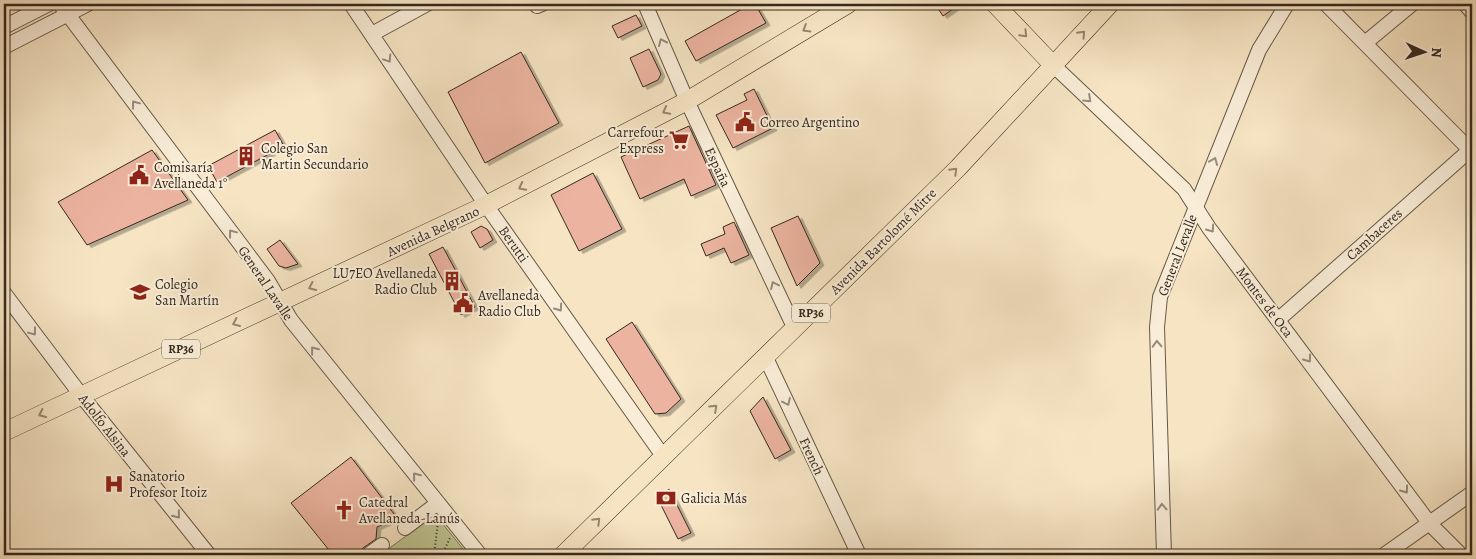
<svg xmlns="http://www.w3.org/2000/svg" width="1476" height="559" font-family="Alegreya,serif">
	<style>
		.green { fill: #bec492; stroke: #7a7658 }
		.building { fill: #ecb4a0; stroke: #35291e; filter: url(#shadow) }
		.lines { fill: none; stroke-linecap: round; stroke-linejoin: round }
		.minor-casing { stroke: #655847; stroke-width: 16 }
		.major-casing { stroke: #35291e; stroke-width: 19 }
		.path { stroke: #35291e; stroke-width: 2; stroke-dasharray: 1 2.5; stroke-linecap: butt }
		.minor { stroke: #f9edd8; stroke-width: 14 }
		.major { stroke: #f6e4c3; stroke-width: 18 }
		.oneway { stroke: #968670 }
		.oneway2 { stroke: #978b7b }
		.labels { text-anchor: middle; stroke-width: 4; stroke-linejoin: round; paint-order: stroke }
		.shield { fill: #f9edd8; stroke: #706456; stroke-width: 1 }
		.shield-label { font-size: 12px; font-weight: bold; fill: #35291e }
		.poi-label { font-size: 14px; fill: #35291e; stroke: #f9edd8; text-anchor: start }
		.street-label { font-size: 14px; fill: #35291e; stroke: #f9edd8 }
	</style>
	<defs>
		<filter id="shadow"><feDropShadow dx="4" dy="2.5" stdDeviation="0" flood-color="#0004"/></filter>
	</defs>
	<rect width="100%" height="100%" fill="#f6e4c3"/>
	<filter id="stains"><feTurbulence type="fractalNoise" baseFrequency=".004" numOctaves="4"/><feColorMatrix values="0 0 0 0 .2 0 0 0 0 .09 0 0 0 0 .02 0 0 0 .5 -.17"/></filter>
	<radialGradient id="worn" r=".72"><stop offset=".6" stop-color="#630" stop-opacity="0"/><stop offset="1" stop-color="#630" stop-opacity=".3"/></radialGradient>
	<path class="green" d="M432,517L438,518L468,555H380Z"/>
	<g class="building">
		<path d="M751,4H755L766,23L696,61L685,41Z"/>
		<path d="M935,4H960L943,16Z"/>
		<path d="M636,15L642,26L618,38L612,26Z"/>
		<path d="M649,49L661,74L658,80L643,87L630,58Z"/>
		<path d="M521,52L559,123L485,163L448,92Z"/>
		<path d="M754,89L773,128L733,148L716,115L747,100L744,94Z"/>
		<path d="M689,126L716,185L691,196L684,179L640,199L621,157Z"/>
		<path d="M275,130L284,146L217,182L208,166Z"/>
		<path d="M152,150L188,200L87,245L58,202Z"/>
		<path d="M593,173L622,229L579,251L551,195Z"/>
		<path d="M798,216L820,263L797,286L771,228Z"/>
		<path d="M734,222L749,255L731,263L724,248L706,256L701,244L725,234L723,227Z"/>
		<path d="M481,226L487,229L493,240L480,248L471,232Z"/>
		<path d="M280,240L298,264L286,268L279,266L267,249Z"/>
		<path d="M443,247L475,307L461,315L429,254Z"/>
		<path d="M632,322L681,399L666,413L655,414L606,339Z"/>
		<path d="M763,397L791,450L775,459L750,411Z"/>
		<path d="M351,457L397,518L377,527L376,539L363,548L359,555H333L291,503Z"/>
		<path d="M669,489L691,533L678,539L658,499Z"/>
	</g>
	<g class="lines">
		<defs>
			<g id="minor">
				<path d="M60,4L268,281L291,320L480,555"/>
				<path d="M351,4L486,205L663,456"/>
				<path d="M645,4L687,101L795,329"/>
				<path d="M1326,4L1472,152"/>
				<path d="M1465,4L1472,12"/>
				<path d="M537,6L542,4"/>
				<path d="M4,27L49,4"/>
				<path d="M372,34L427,4"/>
				<path d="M1365,43L1412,4"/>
				<path d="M4,47L88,4"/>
				<path d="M1053,65L1184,189L1209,228L1430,524L1461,555"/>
				<path d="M4,293L81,395L209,555"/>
				<path d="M1279,319L1470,150"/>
				<path d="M766,358L859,555"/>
				<path d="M405,528L438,503"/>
				<path d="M368,555L382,545"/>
				<path d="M1164,555L1157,327L1160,297L1259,50L1287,4"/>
				<path d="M1384,555L1472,493"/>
			</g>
			<g id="major">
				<path d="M995,4L1053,65"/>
				<path d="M4,432L486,205L687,101L848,4"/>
				<path d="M563,555L958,168L1110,4"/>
			</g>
		</defs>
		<use href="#minor" class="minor-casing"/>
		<use href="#major" class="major-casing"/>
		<g class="path">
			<path d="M434,555L438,522"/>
			<path d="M442,555L450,538"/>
		</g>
		<use href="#minor" class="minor"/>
		<use href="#major" class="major"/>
	</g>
	<defs><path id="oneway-chevron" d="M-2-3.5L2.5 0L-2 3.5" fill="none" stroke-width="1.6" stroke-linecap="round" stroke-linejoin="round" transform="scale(1.25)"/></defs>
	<g class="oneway">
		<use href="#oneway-chevron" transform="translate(806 29) rotate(149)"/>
		<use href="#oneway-chevron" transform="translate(1024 34) rotate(46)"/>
		<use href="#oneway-chevron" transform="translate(1082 34) rotate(-47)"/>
		<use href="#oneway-chevron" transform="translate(666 111) rotate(152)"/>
		<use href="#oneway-chevron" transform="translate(954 171) rotate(-45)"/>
		<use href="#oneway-chevron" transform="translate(522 187) rotate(153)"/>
		<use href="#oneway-chevron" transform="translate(312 287) rotate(155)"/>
		<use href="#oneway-chevron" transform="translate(236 323) rotate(155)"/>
		<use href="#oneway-chevron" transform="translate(714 408) rotate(-43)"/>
		<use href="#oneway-chevron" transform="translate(42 414) rotate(155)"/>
		<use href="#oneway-chevron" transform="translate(597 521) rotate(-45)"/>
	</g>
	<g class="oneway2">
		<use href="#oneway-chevron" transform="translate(662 42) rotate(-114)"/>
		<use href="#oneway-chevron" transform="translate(388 59) rotate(56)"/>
		<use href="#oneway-chevron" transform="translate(1088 99) rotate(43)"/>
		<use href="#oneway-chevron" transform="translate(135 104) rotate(-127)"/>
		<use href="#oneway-chevron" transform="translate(1214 161) rotate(-68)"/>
		<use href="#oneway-chevron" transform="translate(1211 229) rotate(55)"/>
		<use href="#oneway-chevron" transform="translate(232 233) rotate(-127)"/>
		<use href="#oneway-chevron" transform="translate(774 285) rotate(-115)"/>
		<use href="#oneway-chevron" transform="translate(559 308) rotate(55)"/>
		<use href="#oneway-chevron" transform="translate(33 332) rotate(53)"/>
		<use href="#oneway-chevron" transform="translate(1157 344) rotate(-92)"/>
		<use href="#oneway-chevron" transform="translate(314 350) rotate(-129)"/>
		<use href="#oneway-chevron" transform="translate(1308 359) rotate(54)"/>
		<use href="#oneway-chevron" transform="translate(787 402) rotate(65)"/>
		<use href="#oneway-chevron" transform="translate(416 476) rotate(-129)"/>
		<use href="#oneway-chevron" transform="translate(1405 490) rotate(54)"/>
		<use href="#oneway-chevron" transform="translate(1162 507) rotate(-92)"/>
		<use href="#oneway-chevron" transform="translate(177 515) rotate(51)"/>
	</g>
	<defs>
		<symbol id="civic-bare" viewBox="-9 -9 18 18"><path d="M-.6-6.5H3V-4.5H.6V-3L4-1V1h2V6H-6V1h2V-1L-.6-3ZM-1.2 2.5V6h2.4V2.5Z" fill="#8f2418" stroke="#f9edd8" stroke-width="2.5" paint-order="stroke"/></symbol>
		<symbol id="supermarket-bare" viewBox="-9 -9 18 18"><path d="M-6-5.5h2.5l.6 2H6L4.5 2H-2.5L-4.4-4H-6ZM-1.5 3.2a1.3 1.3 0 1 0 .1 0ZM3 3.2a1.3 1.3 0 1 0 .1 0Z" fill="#8f2418" stroke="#f9edd8" stroke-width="2.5" paint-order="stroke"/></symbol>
		<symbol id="building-bare" viewBox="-9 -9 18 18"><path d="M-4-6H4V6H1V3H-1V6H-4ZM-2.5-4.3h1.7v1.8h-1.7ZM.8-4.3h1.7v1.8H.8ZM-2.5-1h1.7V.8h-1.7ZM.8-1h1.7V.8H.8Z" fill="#8f2418" stroke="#f9edd8" stroke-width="2.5" paint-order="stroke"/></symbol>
		<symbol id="school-bare" viewBox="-9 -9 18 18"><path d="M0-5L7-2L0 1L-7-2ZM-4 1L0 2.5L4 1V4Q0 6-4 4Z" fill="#8f2418" stroke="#f9edd8" stroke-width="2.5" paint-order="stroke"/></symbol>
		<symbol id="hospital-bare" viewBox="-9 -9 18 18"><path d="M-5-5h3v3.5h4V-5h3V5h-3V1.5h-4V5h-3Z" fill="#8f2418" stroke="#f9edd8" stroke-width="2.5" paint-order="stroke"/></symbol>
		<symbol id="bank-bare" viewBox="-9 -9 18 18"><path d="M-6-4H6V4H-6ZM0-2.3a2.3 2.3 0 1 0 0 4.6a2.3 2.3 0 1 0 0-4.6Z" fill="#8f2418" stroke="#f9edd8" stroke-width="2.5" paint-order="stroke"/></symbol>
		<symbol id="church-bare" viewBox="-9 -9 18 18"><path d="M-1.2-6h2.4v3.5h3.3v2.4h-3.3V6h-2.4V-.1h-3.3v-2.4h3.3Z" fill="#8f2418" stroke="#f9edd8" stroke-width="2.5" paint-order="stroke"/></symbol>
	</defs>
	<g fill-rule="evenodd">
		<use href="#civic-bare" x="731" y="108" width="28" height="28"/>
		<use href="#supermarket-bare" x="665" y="126" width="28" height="28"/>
		<use href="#building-bare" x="232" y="142" width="28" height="28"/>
		<use href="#civic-bare" x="125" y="161" width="28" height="28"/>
		<use href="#building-bare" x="438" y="267" width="28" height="28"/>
		<use href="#school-bare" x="126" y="278" width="28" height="28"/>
		<use href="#civic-bare" x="449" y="289" width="28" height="28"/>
		<use href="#hospital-bare" x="100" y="470" width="28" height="28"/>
		<use href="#bank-bare" x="652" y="484" width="28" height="28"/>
		<use href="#church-bare" x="330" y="496" width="28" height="28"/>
	</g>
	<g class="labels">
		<g class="shield">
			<rect x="792" y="303.5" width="38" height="19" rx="4"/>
			<rect x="162" y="339.5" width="38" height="19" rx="4"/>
		</g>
		<g class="shield-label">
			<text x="811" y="317">RP36</text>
			<text x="181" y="353">RP36</text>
		</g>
		<g class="poi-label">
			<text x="760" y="127">Correo Argentino</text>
			<text x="664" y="137" text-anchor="end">Carrefour<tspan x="664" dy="16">Express</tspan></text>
			<text x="261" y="153">Colegio San<tspan x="261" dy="16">Martin Secundario</tspan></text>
			<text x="154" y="172">Comisaría<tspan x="154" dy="16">Avellaneda 1°</tspan></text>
			<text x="437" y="278" text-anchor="end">LU7EO Avellaneda<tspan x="437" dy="16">Radio Club</tspan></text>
			<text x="155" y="289">Colegio<tspan x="155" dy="16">San Martín</tspan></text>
			<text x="478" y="300">Avellaneda<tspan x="478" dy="16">Radio Club</tspan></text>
			<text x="129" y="481">Sanatorio<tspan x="129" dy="16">Profesor Itoiz</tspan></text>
			<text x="681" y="503">Galicia Más</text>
			<text x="359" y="507">Catedral<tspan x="359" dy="16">Avellaneda-Lanús</tspan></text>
		</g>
		<g class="street-label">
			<text transform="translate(718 167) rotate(65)" y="5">España</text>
			<text transform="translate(433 231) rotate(-25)" y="5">Avenida Belgrano</text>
			<text transform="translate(1374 234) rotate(-42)" y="5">Cambaceres</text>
			<text transform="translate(883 241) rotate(-45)" y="5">Avenida Bartolomé Mitre</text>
			<text transform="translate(514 244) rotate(55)" y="5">Berutti</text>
			<text transform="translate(1177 255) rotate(-69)" y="5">General Levalle</text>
			<text transform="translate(266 283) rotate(56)" y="5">General Lavalle</text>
			<text transform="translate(1265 302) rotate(53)" y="5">Montes de Oca</text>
			<text transform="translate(105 425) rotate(52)" y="5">Adolfo Alsina</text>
			<text transform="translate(812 456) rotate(65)" y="5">French</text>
		</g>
	</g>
	<rect width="1476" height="559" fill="none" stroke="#f6e4c3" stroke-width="20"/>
	<rect x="5" y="5" width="1466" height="549" fill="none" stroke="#35291e" stroke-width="2.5"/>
	<rect x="10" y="10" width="1456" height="539" fill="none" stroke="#35291e"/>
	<g transform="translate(1424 52) rotate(93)" stroke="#f9edd8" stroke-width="4" paint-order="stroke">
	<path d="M0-4L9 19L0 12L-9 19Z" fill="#35291e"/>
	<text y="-8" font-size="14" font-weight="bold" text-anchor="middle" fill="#35291e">N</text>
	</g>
	<rect width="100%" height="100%" filter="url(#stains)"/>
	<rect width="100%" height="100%" fill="url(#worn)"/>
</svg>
